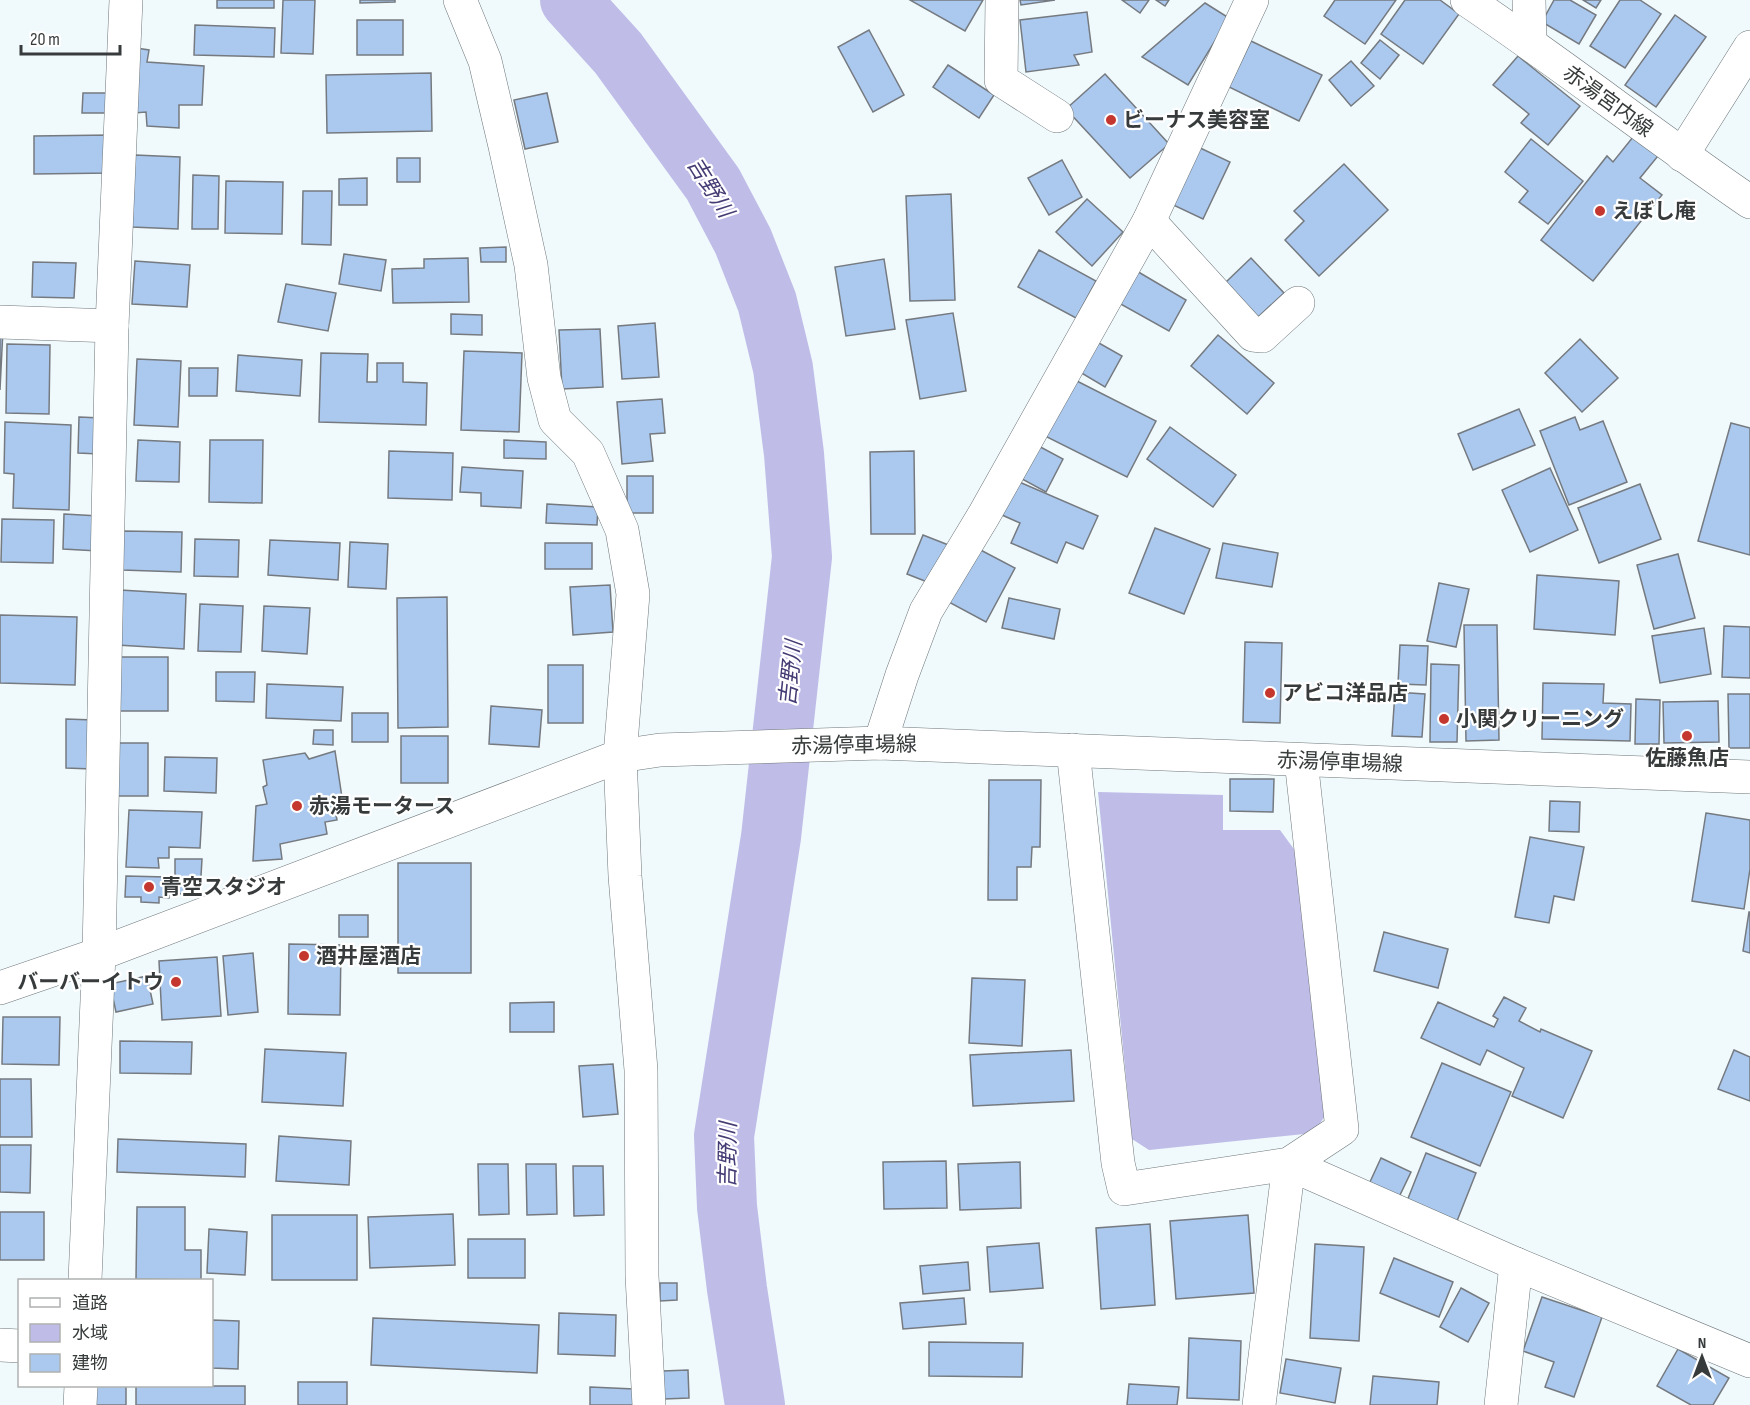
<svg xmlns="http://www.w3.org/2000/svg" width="1750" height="1405" font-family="'Sofia Sans Condensed','Noto Sans JP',sans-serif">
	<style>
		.water { fill: #bfbce8 }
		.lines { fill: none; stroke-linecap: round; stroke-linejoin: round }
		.river { stroke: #bfbce8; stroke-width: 60 }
		.building { fill: #abc9ee; stroke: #757a80; stroke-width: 1.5 }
		.minor-casing { stroke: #6f777a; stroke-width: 34 }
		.major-casing { stroke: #6f777a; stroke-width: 34 }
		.minor { stroke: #fff; stroke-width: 33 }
		.major { stroke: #fff; stroke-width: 33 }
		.poi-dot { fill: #c4372e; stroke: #fff; stroke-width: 2 }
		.labels { text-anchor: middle; stroke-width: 4.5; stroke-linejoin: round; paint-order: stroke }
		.street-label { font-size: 21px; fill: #373b3c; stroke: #fff }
		.poi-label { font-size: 21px; font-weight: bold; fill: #373b3c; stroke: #fff; text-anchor: start }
		.water-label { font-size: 22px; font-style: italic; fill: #443c74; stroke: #fff }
	</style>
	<rect width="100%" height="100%" fill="#f0f9fc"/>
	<path class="water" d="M1098,792L1223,795V830H1280L1296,852L1326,1114L1314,1133L1149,1150L1132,1139Z"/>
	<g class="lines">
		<path class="river" d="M570,0L618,53L713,184L743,241L767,302L783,368L794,454L802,557L771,837L724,1136L727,1207L737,1289L755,1405"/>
	</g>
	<g class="building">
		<rect x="217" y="0" width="57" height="8"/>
		<path d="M283,0H315L313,54L281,53Z"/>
		<path d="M360,0H395V2L360,3Z"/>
		<path d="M910,0H983L965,31Z"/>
		<path d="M1020,0H1055L1021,5Z"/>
		<path d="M1122,0H1149L1140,13Z"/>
		<path d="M1156,0H1169L1165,6Z"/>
		<path d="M1335,0H1396L1365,44L1324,16Z"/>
		<path d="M1405,0H1440L1459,14L1423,64L1381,34Z"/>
		<path d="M1554,0H1570L1596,15L1579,44L1542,22Z"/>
		<path d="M1583,0H1601L1596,8Z"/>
		<path d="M1620,0H1640L1661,14L1625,68L1590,46Z"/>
		<path d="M1205,3L1229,18L1188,85L1142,57Z"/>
		<path d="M1087,12L1092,52L1074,55L1079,65L1026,72L1020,20Z"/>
		<path d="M1675,15L1706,37L1656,107L1625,85Z"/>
		<rect x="357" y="20" width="46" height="35"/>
		<path d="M195,25L275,28L274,57L194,55Z"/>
		<path d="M869,30L904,95L873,112L838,47Z"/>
		<path d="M1380,40L1399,55L1380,79L1361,63Z"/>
		<path d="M1251,41L1322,75L1299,121L1229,87Z"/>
		<path d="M136,48L149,50L147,62L204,66L202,105H179V128L147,126L146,112L134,113Z"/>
		<path d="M1518,56L1580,106L1548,145L1521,123L1529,114L1493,85Z"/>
		<path d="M1351,61L1374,86L1351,106L1329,80Z"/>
		<path d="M948,65L994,95L979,118L933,87Z"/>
		<path d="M431,73L432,131L327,133L326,75Z"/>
		<path d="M1105,74L1169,144L1130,178L1066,109Z"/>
		<path d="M83,93H109V113H82Z"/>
		<path d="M547,93L558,142L525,149L514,100Z"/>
		<path d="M111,135V173L34,174V136Z"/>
		<path d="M1633,137L1658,156L1640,178L1662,195L1593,281L1541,240L1607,156L1613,162Z"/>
		<path d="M1531,139L1583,181L1548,224L1519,202L1528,191L1505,172Z"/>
		<path d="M1196,146L1230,162L1203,219L1169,203Z"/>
		<path d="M135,155L180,157L178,229L132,227Z"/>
		<rect x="397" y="158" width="23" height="24"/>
		<path d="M1062,160L1082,197L1049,215L1028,178Z"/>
		<path d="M1344,164L1388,210L1319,276L1285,240L1304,221L1294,211Z"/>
		<path d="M193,175L219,176L218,229H192Z"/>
		<path d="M367,178V205H339V179Z"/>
		<path d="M226,181L283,182L282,234L225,233Z"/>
		<path d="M303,191H332L331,245L302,244Z"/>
		<path d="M951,194L955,300L910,301L906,196Z"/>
		<path d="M1087,199L1123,232L1092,266L1056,232Z"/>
		<path d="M506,247V262H481L480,248Z"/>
		<path d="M1039,250L1096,281L1076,318L1018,287Z"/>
		<path d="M344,254L386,260L381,291L339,284Z"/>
		<path d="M468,258L469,302L393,303L392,269L424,268V259Z"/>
		<path d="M1251,258L1284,293L1258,317L1226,282Z"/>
		<path d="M884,259L895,329L846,336L835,267Z"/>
		<path d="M135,261L190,265L187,307L132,304Z"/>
		<path d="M33,262L76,263L74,298L32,297Z"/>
		<path d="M1135,270L1186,300L1169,331L1117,302Z"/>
		<path d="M286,284L336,293L328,331L278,322Z"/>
		<path d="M953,313L966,391L920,399L906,320Z"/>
		<path d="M451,314L482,315V335L451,334Z"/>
		<path d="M655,323L659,377L622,379L618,326Z"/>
		<path d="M0,329H3L0,390Z"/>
		<path d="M600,329L603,387L562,389L559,330Z"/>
		<path d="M1218,335L1274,383L1247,414L1191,366Z"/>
		<path d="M1090,338L1122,356L1105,387L1073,368Z"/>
		<path d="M1580,339L1618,378L1582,412L1545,373Z"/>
		<path d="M7,344L50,345L49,414L6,413Z"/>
		<path d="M464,351L522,353L519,432L461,430Z"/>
		<path d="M321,353L368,354L367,382H377V363H403V382L427,383L426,425L319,422Z"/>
		<path d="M238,355L302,360L300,396L236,391Z"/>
		<path d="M137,359L181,361L178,427L134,425Z"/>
		<path d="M189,368H218L217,396H189Z"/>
		<path d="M1067,376L1156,421L1127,477L1037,432Z"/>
		<path d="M662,399L665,433L650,434L653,461L622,464L617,402Z"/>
		<path d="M1519,409L1535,445L1473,470L1458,434Z"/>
		<path d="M79,417L101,418L99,454L78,453Z"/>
		<path d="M1575,417L1580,430L1603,421L1627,482L1569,505L1540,431Z"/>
		<path d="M5,422L71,425L69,510L13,508L14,474L4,473Z"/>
		<path d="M1731,423L1750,428V555L1698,541Z"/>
		<path d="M1170,427L1236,475L1213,507L1147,459Z"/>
		<path d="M138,440L180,442L179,482L136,481Z"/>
		<path d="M210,440H263L262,503L209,502Z"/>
		<path d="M504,440L546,442V459L504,458Z"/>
		<path d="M1033,443L1063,459L1046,492L1015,475Z"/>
		<path d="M389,451L453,453L452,500L388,498Z"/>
		<path d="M914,451L915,534H871L870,452Z"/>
		<path d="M462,467L523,471L521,508L481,506V493L460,492Z"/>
		<path d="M1550,468L1578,530L1530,552L1502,490Z"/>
		<rect x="627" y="476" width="26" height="37"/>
		<path d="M1017,481L1098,516L1083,549L1066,542L1057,563L1011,543L1020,523L1002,515Z"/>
		<path d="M1640,484L1661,539L1599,563L1578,508Z"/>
		<path d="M547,504L598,507L597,525L546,523Z"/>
		<path d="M64,514L99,516L98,551L63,549Z"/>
		<path d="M2,519L54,520L53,563L1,562Z"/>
		<path d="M1155,528L1210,549L1184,614L1129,593Z"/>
		<path d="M123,531L182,532L181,572L122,570Z"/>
		<path d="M923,535L951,546L935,585L907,574Z"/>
		<path d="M195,539L239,540L238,577L194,576Z"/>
		<path d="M270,540L340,543L338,580L268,575Z"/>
		<path d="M350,542L388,544L386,589L348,587Z"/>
		<rect x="545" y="543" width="47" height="26"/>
		<path d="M1223,543L1278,553L1272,587L1216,578Z"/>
		<path d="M973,546L1015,568L986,622L945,600Z"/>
		<path d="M1678,554L1695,618L1654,629L1637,565Z"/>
		<path d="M1537,575L1619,581L1615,635L1534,629Z"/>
		<path d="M1439,583L1469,589L1456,647L1427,641Z"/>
		<path d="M610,585L613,632L573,635L570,587Z"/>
		<path d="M120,590L186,594L184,649L117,645Z"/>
		<path d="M447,597L448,727L398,728L397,598Z"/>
		<path d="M1009,598L1060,609L1054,639L1002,628Z"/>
		<path d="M200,604L243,606L241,652L198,651Z"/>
		<path d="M264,606L310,608L307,654L262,651Z"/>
		<path d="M0,615L77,617L75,685L0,683Z"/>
		<path d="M1464,625H1497L1499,740L1466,741Z"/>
		<path d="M1724,626L1750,627V678L1722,677Z"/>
		<path d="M1704,628L1711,674L1660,683L1652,636Z"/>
		<path d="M1245,642L1282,643L1280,723L1243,722Z"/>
		<path d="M1400,645L1428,646L1426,685L1398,684Z"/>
		<path d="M110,657H168V711H109Z"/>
		<path d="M1431,664L1459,665L1457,742H1430Z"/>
		<rect x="548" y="665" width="35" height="58"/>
		<path d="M216,672H255L254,702L216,701Z"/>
		<path d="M1543,683L1604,684L1603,703L1631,704L1630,741L1542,739Z"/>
		<path d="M267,684L343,687L341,721L266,718Z"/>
		<path d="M1395,692L1425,694L1422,737L1392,736Z"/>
		<path d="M1728,694H1750V748H1729Z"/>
		<path d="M1636,699L1660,700L1659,744H1635Z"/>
		<path d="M1718,701L1719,742L1664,743L1663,702Z"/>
		<path d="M491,706L542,710L539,747L489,744Z"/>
		<rect x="352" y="713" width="36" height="29"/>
		<path d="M66,719L93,720L92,769L66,768Z"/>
		<path d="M314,730H333V745L313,744Z"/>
		<rect x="401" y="736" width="47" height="47"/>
		<rect x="115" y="743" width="33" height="53"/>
		<path d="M335,751L343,804L334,805L337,820L325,822L327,834L280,844L282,859L253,861L256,806L267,804L263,787L267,785L263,760L305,753L309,759Z"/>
		<path d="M165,757L217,758L216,793L164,791Z"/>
		<path d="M1230,779H1274L1273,812L1230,811Z"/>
		<path d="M989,780H1041L1040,847H1032L1031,867H1017V900H988Z"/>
		<path d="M1550,801L1580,802L1579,832L1549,831Z"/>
		<path d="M129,810L202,812L200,848L169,847V858H158L159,868L126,867Z"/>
		<path d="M1706,813L1750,820V869L1744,909L1692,901Z"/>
		<path d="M1530,837L1584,847L1574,900L1554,896L1549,923L1515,917Z"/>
		<path d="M175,859H202L200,893L175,894Z"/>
		<rect x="398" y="863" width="73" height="110"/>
		<path d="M126,876L166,877L165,882L170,883L169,898L159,897V903L141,902V897H125Z"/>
		<path d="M1749,912H1750V953L1743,951Z"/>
		<rect x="339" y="915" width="29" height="22"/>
		<path d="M1384,932L1448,949L1438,988L1374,971Z"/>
		<path d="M289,944L341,945L340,1015L288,1014Z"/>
		<path d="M253,953L258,1012L228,1015L223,956Z"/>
		<path d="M217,957L221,1016L162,1020L159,961Z"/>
		<path d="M147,976L153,1004L116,1012L110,984Z"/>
		<path d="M972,978L1025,980L1022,1046L969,1043Z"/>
		<path d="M1504,997L1526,1008L1519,1021L1540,1032L1541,1029L1592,1051L1563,1118L1512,1096L1524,1068L1487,1050L1480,1065L1421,1038L1438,1002L1494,1027L1498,1019L1493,1016Z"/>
		<path d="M554,1002V1032H510V1003Z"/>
		<path d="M3,1017H60L59,1065L2,1064Z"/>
		<path d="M120,1041L192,1042L191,1074L120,1073Z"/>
		<path d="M265,1049L346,1053L343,1106L262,1102Z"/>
		<path d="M1071,1050L1074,1101L973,1106L970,1055Z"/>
		<path d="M1734,1050L1750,1057V1101L1718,1089Z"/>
		<path d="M1442,1063L1511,1092L1480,1166L1411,1137Z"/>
		<path d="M613,1064L618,1114L583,1117L579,1066Z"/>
		<path d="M0,1079H31L32,1137H0Z"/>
		<path d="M279,1136L351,1141L349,1185L276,1181Z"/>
		<path d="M118,1139L246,1144L245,1177L117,1172Z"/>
		<path d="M0,1145H31L30,1193L0,1192Z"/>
		<path d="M1426,1153L1476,1173L1457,1221L1407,1201Z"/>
		<path d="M1381,1158L1411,1172L1399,1197L1369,1184Z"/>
		<path d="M946,1161L947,1208L884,1209L883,1162Z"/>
		<path d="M1020,1162L1021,1208L960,1210L958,1164Z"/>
		<path d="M478,1164H508L509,1214L479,1215Z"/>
		<path d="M526,1164H556L557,1214L527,1215Z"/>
		<path d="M573,1166H603L604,1215L574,1216Z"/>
		<path d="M137,1207H185V1250H201V1280L136,1279Z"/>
		<rect x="0" y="1212" width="44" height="48"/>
		<path d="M453,1214L455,1265L370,1268L368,1217Z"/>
		<rect x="272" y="1215" width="85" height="65"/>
		<path d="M1248,1215L1254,1293L1176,1299L1170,1221Z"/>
		<path d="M1150,1224L1155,1305L1101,1309L1096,1228Z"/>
		<path d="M209,1229L247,1232L245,1275L207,1273Z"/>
		<rect x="468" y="1239" width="57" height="39"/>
		<path d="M1039,1243L1043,1288L990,1292L987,1247Z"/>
		<path d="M1315,1244L1364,1247L1359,1341L1310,1338Z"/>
		<path d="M1394,1258L1453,1282L1439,1317L1380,1293Z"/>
		<path d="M968,1262L970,1290L923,1294L920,1266Z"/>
		<path d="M660,1283H677V1300L660,1301Z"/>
		<path d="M1461,1288L1489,1303L1468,1342L1440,1327Z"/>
		<path d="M1542,1297L1602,1317L1574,1397L1545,1387L1554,1362L1523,1351Z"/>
		<path d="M964,1298L966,1324L903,1329L900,1303Z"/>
		<path d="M559,1313L616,1315L615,1356L558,1354Z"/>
		<path d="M373,1318L539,1325L537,1373L371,1365Z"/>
		<path d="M212,1320L239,1321L238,1369L212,1368Z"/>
		<path d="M1189,1338L1241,1341L1239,1400L1187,1398Z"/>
		<path d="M929,1342L1023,1343L1022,1377L929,1376Z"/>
		<path d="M1678,1349L1729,1378L1713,1405H1691L1657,1386Z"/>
		<path d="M1286,1359L1341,1368L1335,1403L1280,1393Z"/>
		<path d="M688,1370L689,1398L664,1399L663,1371Z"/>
		<path d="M1373,1376L1439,1382L1437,1405H1370Z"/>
		<rect x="298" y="1382" width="49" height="23"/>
		<path d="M1129,1384L1179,1387L1177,1405H1127Z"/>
		<rect x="90" y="1386" width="36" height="19"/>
		<rect x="136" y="1386" width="109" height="19"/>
		<path d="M590,1387L634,1389V1405H590Z"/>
	</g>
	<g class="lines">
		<defs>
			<g id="minor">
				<path d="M460,0L485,61L505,146L531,265L544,378L555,420L588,453L622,530L633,594L620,756L625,876L641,1070L642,1276L649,1405"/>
				<path d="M1002,0L1001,80L1057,116"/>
				<path d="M1529,0L1530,43"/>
				<path d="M1682,155L1750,47"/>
				<path d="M1149,221L1253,335L1262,336L1298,303"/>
				<path d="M0,322L112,326"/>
				<path d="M880,743L902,675L926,611L984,515L1149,221L1252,0"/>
				<path d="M1073,750L1118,1163L1124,1189L1289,1164L1342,1129L1301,760"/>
				<path d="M85,1280L99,954L112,326L126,0"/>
				<path d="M0,1345L20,1346"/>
				<path d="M80,1405L81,1386"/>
				<path d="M1259,1405L1289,1164L1516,1264L1750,1361"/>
				<path d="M1501,1405L1516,1264"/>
			</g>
			<g id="major">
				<path d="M1467,0C1563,65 1654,136 1750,202"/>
				<path d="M0,988L99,954L620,756L660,750L880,743L1750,777"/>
			</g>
		</defs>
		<use href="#minor" class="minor-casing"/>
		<use href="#major" class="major-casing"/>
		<use href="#minor" class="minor"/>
		<use href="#major" class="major"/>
	</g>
	<g class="poi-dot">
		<circle cx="1111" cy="120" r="6"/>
		<circle cx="1600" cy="211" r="6"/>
		<circle cx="1270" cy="693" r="6"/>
		<circle cx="1444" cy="719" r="6"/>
		<circle cx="1687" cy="736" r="6"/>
		<circle cx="297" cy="806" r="6"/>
		<circle cx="149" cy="887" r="6"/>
		<circle cx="304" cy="956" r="6"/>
		<circle cx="176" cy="982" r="6"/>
	</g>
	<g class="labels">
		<g class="street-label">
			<text transform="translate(1608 101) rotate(36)" y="7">赤湯宮内線</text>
			<text transform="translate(854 745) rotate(-1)" y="7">赤湯停車場線</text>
			<text transform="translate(1340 762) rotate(2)" y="7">赤湯停車場線</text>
		</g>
		<g class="poi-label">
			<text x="1123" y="127">ビーナス美容室</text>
			<text x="1612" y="218">えぼし庵</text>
			<text x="1282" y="700">アビコ洋品店</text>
			<text x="1456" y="726">小関クリーニング</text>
			<text x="1687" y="765" text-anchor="middle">佐藤魚店</text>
			<text x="309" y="813">赤湯モータース</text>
			<text x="161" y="894">青空スタジオ</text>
			<text x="316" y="963">酒井屋酒店</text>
			<text x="164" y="989" text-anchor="end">バーバーイトウ</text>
		</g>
		<g class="water-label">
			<text transform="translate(711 187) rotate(58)" y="8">吉野川</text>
			<text transform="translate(790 673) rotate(-84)" y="8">吉野川</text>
			<text transform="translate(727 1155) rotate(-89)" y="8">吉野川</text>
		</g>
	</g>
	<rect x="18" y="1279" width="195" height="108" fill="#ffffff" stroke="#afb1b1" stroke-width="1.5"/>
	<rect x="30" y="1298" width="30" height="9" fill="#ffffff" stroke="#afb1b1" stroke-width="1.5"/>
	<text x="72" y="1309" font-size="18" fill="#373b3c">道路</text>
	<rect x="30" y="1324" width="30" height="18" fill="#bfbce8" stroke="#afb1b1" stroke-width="1.5"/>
	<text x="72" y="1339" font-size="18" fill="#373b3c">水域</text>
	<rect x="30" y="1354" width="30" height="18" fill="#abc9ee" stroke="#afb1b1" stroke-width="1.5"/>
	<text x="72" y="1369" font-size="18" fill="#373b3c">建物</text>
	<g transform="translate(1702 1357)" stroke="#ffffff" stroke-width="4.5" paint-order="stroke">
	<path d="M0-4.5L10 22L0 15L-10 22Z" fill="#373b3c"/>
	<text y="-9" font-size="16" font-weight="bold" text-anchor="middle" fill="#373b3c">N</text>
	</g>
	<path d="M21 45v9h99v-9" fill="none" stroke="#373b3c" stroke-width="3"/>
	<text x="30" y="45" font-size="18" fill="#373b3c" stroke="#ffffff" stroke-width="4.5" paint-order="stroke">20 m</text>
</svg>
